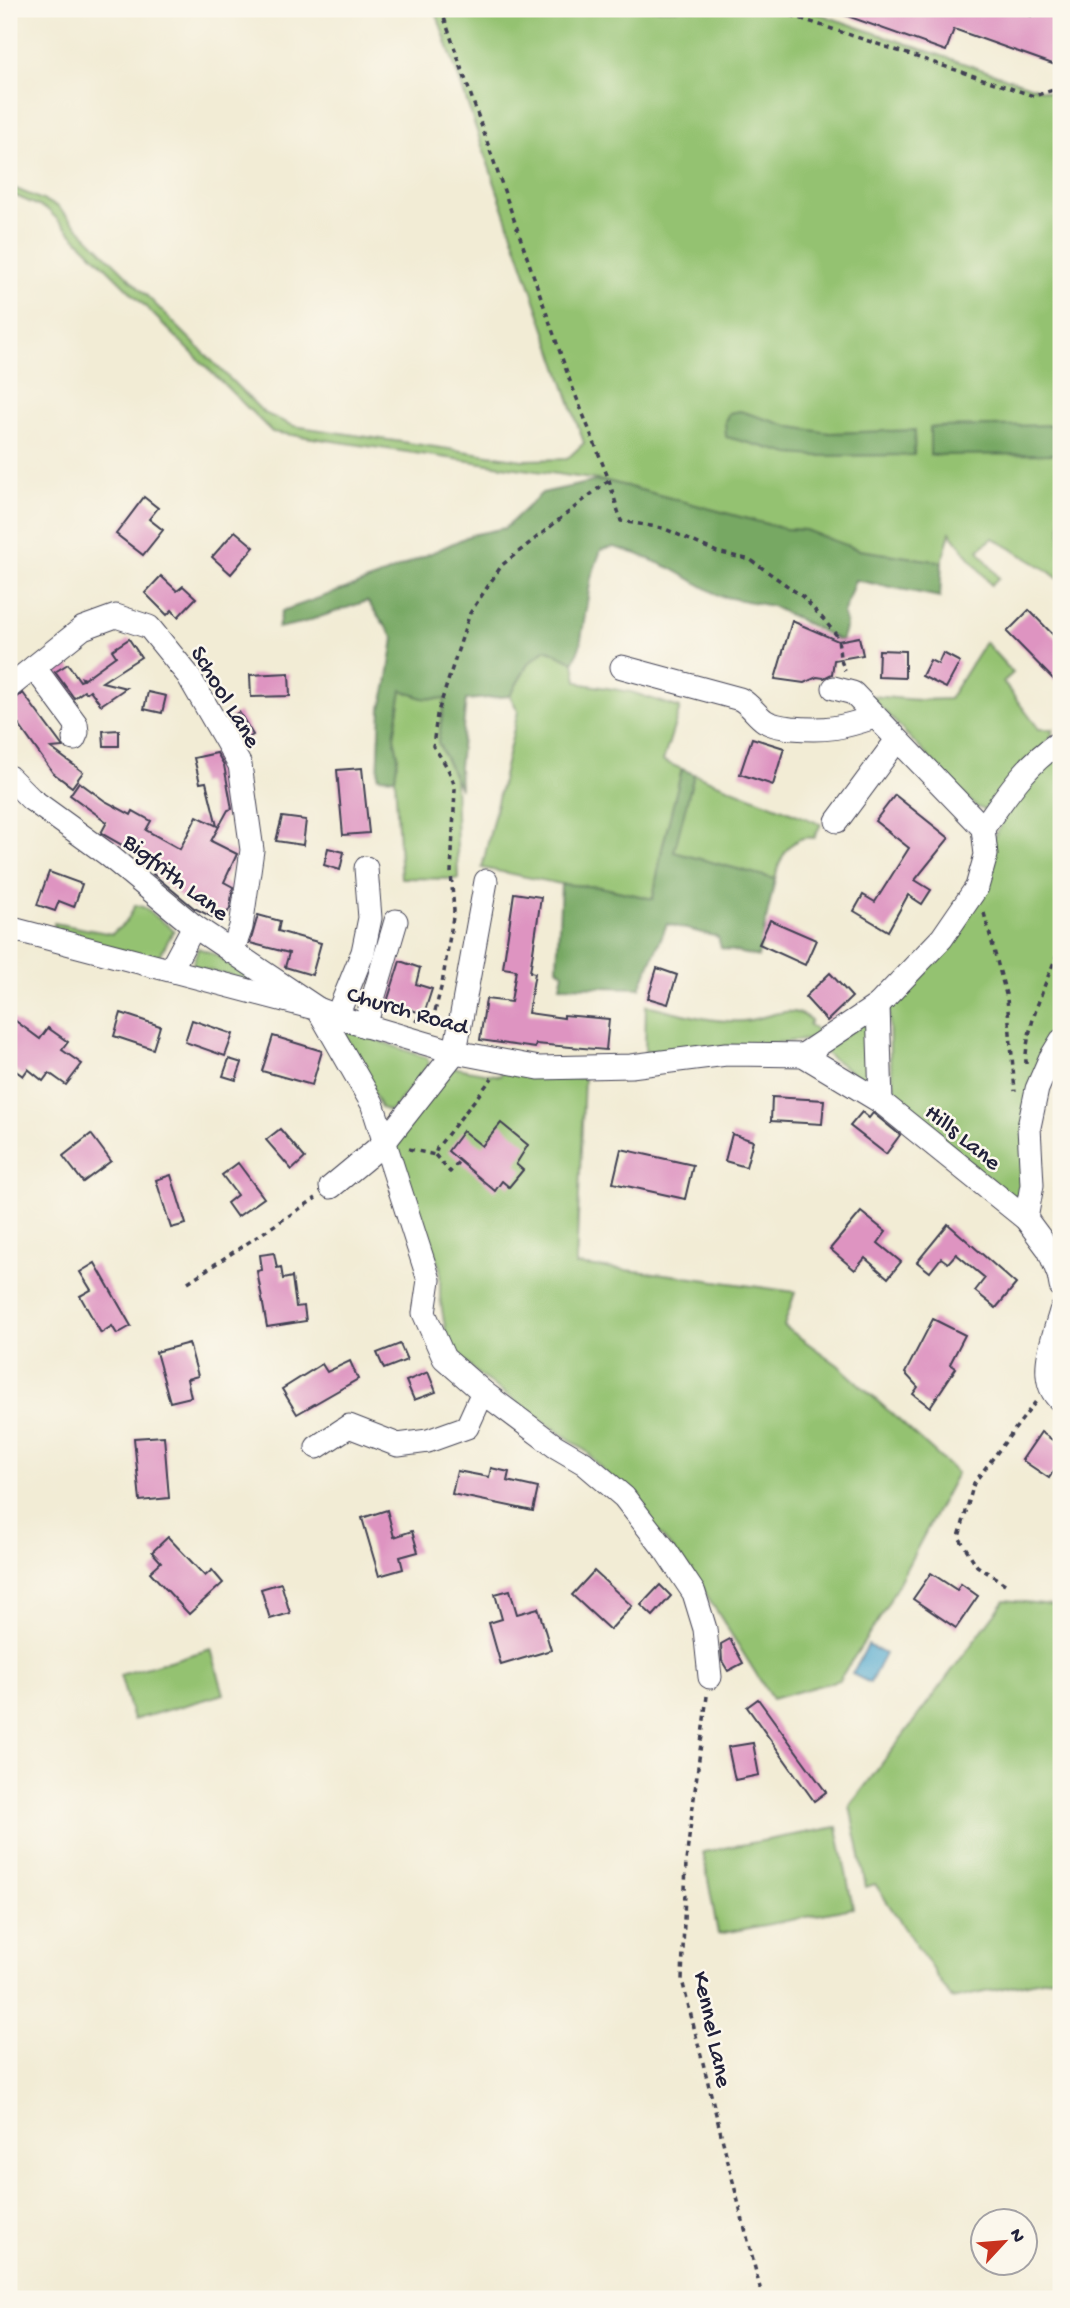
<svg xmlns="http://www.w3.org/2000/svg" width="1070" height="2308" font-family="'Gochi Hand',sans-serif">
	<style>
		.green { fill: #94c271; stroke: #5b7256; stroke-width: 2 }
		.forest { fill: #77a863; stroke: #4c654f; stroke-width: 2 }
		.water { fill: #51a8ce; stroke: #3a6584; stroke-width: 2 }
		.building { fill: #de94c1 }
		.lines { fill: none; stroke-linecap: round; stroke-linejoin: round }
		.minor-casing { stroke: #414052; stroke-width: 25 }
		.path { stroke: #414052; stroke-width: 3.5; stroke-dasharray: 5 5; stroke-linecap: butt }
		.minor { stroke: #fff; stroke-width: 23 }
		.labels { text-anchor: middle; stroke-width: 5; stroke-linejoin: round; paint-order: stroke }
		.street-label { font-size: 24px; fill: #22223b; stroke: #fbf7ec }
	</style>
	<rect width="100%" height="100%" fill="#fbf7ec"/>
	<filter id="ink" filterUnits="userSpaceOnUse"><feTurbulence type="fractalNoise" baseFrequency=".0143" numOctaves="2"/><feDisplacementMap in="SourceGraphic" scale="14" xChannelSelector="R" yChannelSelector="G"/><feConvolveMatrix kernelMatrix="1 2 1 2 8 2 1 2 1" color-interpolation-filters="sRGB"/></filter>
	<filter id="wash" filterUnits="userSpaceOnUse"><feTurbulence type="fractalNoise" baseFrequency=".00686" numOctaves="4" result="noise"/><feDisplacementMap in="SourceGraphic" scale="28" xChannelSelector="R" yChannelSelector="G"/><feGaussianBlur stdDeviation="1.57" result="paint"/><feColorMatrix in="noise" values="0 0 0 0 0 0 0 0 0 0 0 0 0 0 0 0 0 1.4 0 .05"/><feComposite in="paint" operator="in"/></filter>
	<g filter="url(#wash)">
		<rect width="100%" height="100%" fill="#f2ecd5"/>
		<g class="green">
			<path d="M435,9H805L1051,93L1054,102L1061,105V581L1047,570L993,538L978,550L999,578L991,585L950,532L942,562L859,550L805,530L785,529L755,521L611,482L272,432L48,210L9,193V186L57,206L264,413L294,426L523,460L567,459L584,443Z"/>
			<path d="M985,642L1013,673L1003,682L1039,729H1053L1051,738L985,810L976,807L870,696L919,700L949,699Z"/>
			<path d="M546,649L574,662L577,681L583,684L631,692L680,708L663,761L682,769L662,849L653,899L600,887L561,884L482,868L518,711L510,696L528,664Z"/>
			<path d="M402,690L422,698L446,699L438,742L455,780L458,879L401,878L395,778L398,755L394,737Z"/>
			<path d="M1061,749V1032L1022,1198L1014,1200L897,1101L890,1060L889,1003L955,935L994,838L1020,785Z"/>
			<path d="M694,774L821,824L814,838C790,833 779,860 775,879L673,852Z"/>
			<path d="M135,905L143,907L174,930L157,960L54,933V923L112,934L127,921Z"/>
			<path d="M198,948L212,953L259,983L192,966Z"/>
			<path d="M646,1005C678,1012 711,1023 743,1021C768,1019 789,1002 811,1020L809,1025L817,1031L820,1027L828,1035L815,1039L764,1044L645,1052Z"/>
			<path d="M869,1018L871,1086L822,1051Z"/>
			<path d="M341,1027L427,1058L429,1064L394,1108L389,1111L381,1108Z"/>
			<path d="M451,1067L500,1076L503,1071L584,1078L576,1265L664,1274L795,1292L784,1326L838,1365L957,1473L880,1618L839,1680L772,1699L691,1570L587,1452L479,1375L448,1345L440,1298V1268L395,1155L394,1135Z"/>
			<path d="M1005,1600L1061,1606V1976L952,1999L875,1884L866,1887L850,1806Z"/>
			<path d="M211,1649L224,1694L133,1720L120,1675Z"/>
			<path d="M837,1827L853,1908L718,1934L703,1852Z"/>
		</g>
		<g class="forest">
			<path d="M740,411L792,427L830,433L915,430L914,455L816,456L790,454L726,437L725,421L729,413Z"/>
			<path d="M1061,425V454L930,455V427Z"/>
			<path d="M596,481L611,482L785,529L805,530L859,550L942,562L940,597L855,580L843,614L846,625L841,641L772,606L720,596L670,568L637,554L614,547L601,550L591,578L580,646L574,662L546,649L528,664L510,696L466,700L459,767L460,789L438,742L445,699L422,698L402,690L394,737L398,755L395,778L378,777L381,708L387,684L394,638L367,601L302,623L278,628L282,611L376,578L471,535L505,528L542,493Z"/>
			<path d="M682,769L694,774L674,852L775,879L758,957L721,948L718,937L667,924L640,988L560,986L563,973L557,968L561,884L600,887L653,899L662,849Z"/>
		</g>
		<path class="water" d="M868,1645L885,1654L870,1683L852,1674Z"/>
		<g id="blocks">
			<g class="building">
				<path d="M834,9H1011L1031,16L1033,9H1061V67L954,29L946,51L833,11Z"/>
				<path d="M144,497L158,508L149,519L163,530L143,555L116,534Z"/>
				<path d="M235,531L254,547L231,574L212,557Z"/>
				<path d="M161,576L177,591L183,586L196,598L178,617L172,610L167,615L145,593Z"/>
				<path d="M1029,610L1061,643V687L1007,632Z"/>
				<path d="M792,621L838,641L859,637L863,655L834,660L832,674L824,678L817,677L804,683L775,679Z"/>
				<path d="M129,639L141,657L102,682L126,688L101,705L90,690L86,693L84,691L74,698L55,672L68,664L80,681L83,680L82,678L84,679L116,656L112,650Z"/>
				<path d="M879,650L905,651V678L878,677Z"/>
				<path d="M943,653L960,662L946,688L922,676L930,660L938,664Z"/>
				<path d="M289,673L290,696L251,697L250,675Z"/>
				<path d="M148,692L166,696L162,713L144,709Z"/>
				<path d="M23,693L63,747L51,748L83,772L72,787L53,773L9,711V703Z"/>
				<path d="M239,712L253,735L243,741L229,718Z"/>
				<path d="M119,730V746H104L103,731Z"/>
				<path d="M752,738L784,748L773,785L740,774Z"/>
				<path d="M217,753L224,765L232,809L228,810L211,841L237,854L224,882L233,887L230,908L222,922L194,908L153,874L157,865L101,833L107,822L70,795L79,782L105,801L131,815L133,811L151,821L146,830L180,849L197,816L217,826L206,782L200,783L194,758Z"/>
				<path d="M362,768L369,833L343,835L337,770Z"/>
				<path d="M895,795L949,838L915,880L931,890L922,904L908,895L888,931L854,911L863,895L875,902L909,848L875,821Z"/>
				<path d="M282,817L306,820L303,845L276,841Z"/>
				<path d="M328,848L344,852L340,870L324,865Z"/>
				<path d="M49,872L82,884L74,907L59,901L55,911L37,905Z"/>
				<path d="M514,893L541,897L530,972L535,973L528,1013L564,1018V1015L609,1019L606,1050L536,1044L535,1048L480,1040L486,999L511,1002L516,970L503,968Z"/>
				<path d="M258,915L280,921L278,931L321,943L312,975L285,967L289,953L250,943Z"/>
				<path d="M770,920L816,940L805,965L759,944Z"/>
				<path d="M400,961L420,968L416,984L432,989L424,1014L387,1002Z"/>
				<path d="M657,968L677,975L668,1004L648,998Z"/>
				<path d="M830,973L852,997L827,1021L805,997Z"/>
				<path d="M121,1013L160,1026L153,1049L114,1036Z"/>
				<path d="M9,1016L40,1039L48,1028L68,1042L62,1050L82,1064L66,1085L49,1073L43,1081L28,1069L23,1076L9,1066Z"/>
				<path d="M192,1020L233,1034L225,1056L185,1042Z"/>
				<path d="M273,1036L322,1051L312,1085L262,1071Z"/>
				<path d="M229,1059L242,1063L236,1080L223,1076Z"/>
				<path d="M772,1097L824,1100L822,1124L771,1121Z"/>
				<path d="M862,1112L869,1118L873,1113L900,1135L886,1154L850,1126Z"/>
				<path d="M501,1123L528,1145L516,1164L523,1170L509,1187L502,1181L495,1191L448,1151L463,1131L482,1146Z"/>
				<path d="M280,1129L305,1158L292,1170L266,1140Z"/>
				<path d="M91,1134L111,1161L83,1182L63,1156Z"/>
				<path d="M732,1134L753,1141L746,1167L725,1161Z"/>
				<path d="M621,1149L693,1165L685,1199L613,1183Z"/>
				<path d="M238,1163L264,1198L237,1217L227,1203L237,1195L222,1175Z"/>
				<path d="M171,1175L186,1224L171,1228L156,1180Z"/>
				<path d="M861,1212L886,1232L878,1243L901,1262L888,1278L865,1258L855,1270L830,1249Z"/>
				<path d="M948,1224L1016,1284L996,1308L975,1291L985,1278L956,1254L948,1263L941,1258L930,1272L917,1262Z"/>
				<path d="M274,1253L277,1268L281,1267L283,1279L292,1277L296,1307L304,1306L306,1321L267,1327L257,1271L262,1270L260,1255Z"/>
				<path d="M95,1263L131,1326L117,1334L112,1326L101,1333L80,1296L91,1290L80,1272Z"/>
				<path d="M933,1319L965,1335L950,1364L956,1368L930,1407L913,1394L918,1387L905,1373Z"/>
				<path d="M189,1343L198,1376L187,1379L191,1397L170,1402L156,1352Z"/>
				<path d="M400,1344L407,1360L384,1369L377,1353Z"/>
				<path d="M350,1361L358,1379L297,1414L282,1389L322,1364L327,1372Z"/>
				<path d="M428,1372L436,1392L414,1400L406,1381Z"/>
				<path d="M1041,1432L1061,1446V1460L1049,1478L1022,1460Z"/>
				<path d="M164,1436L169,1498L140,1501L134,1438Z"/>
				<path d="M491,1468L509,1472L507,1481L538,1488L533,1511L452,1494L457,1471L489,1477Z"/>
				<path d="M387,1510L394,1537L412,1531L418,1552L400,1557L403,1569L379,1576L362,1518Z"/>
				<path d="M168,1537L205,1576L212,1570L223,1583L189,1614L150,1572L161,1562L152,1552Z"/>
				<path d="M594,1571L632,1606L610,1630L572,1595Z"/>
				<path d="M931,1573L957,1590L961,1584L978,1596L956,1628L913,1599Z"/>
				<path d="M281,1583L290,1613L270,1619L261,1589Z"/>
				<path d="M660,1585L671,1596L653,1616L641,1605Z"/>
				<path d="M510,1590L517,1614L538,1608L551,1650L501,1665L489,1623L502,1619L495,1594Z"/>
				<path d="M730,1639L743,1663L728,1671L722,1661L721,1644Z"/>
				<path d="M758,1699L826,1792L814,1801L747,1707Z"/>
				<path d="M753,1743L759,1775L735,1780L728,1747Z"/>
			</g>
		</g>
	</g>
	<g filter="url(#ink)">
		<use href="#blocks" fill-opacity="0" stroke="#414052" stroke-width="2"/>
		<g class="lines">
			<defs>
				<g id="minor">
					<path d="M34,667L76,724L77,732L74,739"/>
					<path d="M622,667L740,699C751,705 756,715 765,721C773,726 783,727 792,728C826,731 842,728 874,717"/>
					<path d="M9,687L83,628L116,616L149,627L188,675L240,765L252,850L241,927L232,952"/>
					<path d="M9,777L31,799L107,854L194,926L318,1009L372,1103L429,1280L424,1313L444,1358L483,1392L555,1446L584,1463L624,1497L666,1551L694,1593L705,1629L710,1677"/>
					<path d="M837,821L897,740"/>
					<path d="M983,828C1008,793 1025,765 1061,741"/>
					<path d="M9,928L318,1009L356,1023L455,1052L539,1068L631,1066L726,1054L803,1055L881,1102L1026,1219L1049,1250L1059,1275L1061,1286"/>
					<path d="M171,969L194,926"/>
					<path d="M878,1005L881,1102"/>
					<path d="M337,1016L363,952L370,918L366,868"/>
					<path d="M365,1026L396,921"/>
					<path d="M803,1055L878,1005L942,938L977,887L986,855L983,828L853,693L834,688"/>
					<path d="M331,1187L383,1144L455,1052L486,881"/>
					<path d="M1026,1219L1032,1185L1029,1127L1037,1089L1050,1059L1061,1041"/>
					<path d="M1061,1311C1054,1337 1035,1380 1061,1401"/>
					<path d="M317,1447L349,1426L398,1445L428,1441L467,1427L483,1392"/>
				</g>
			</defs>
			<use href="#minor" class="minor-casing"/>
			<g class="path">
				<path d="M441,9L570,381L609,480L621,521L663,528L717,552L751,560L803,597L825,621L838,637L840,658L845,671"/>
				<path d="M772,9L1034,96L1053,90L1061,84"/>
				<path d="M984,913L1007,998L1015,1091"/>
				<path d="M417,1022L419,1015L433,1019L442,984L454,911L451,873L455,789C452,773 443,760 433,746L437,715L470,613L502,565L609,480"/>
				<path d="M1026,1064C1024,1032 1048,975 1061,946"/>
				<path d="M409,1149L435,1155L437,1148L492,1078"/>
				<path d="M435,1155L450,1172L459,1161"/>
				<path d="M188,1282L316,1198"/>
				<path d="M1005,1584L977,1566L959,1537L974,1483L1037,1400"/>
				<path d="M707,1696L686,1861L682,1980L760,2288V2299"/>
			</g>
			<use href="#minor" class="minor"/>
		</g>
	</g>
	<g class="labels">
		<g class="street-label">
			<text transform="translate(227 696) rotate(59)" y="8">School Lane</text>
			<text transform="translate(177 876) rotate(38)" y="8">Bigfrith Lane</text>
			<text transform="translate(408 1009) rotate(16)" y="8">Church Road</text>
			<text transform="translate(964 1136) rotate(39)" y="8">Hills Lane</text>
			<text transform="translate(714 2029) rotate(78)" y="8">Kennel Lane</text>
		</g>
	</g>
	<rect width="1070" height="2308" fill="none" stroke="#fbf7ec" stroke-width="35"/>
	<g transform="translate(1004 2242) rotate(64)"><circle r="33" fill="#fbf7ec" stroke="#a4a2a5" stroke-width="2"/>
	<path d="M0-5L12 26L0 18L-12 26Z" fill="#c8321e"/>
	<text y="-10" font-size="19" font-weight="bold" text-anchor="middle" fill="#22223b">N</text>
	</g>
</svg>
